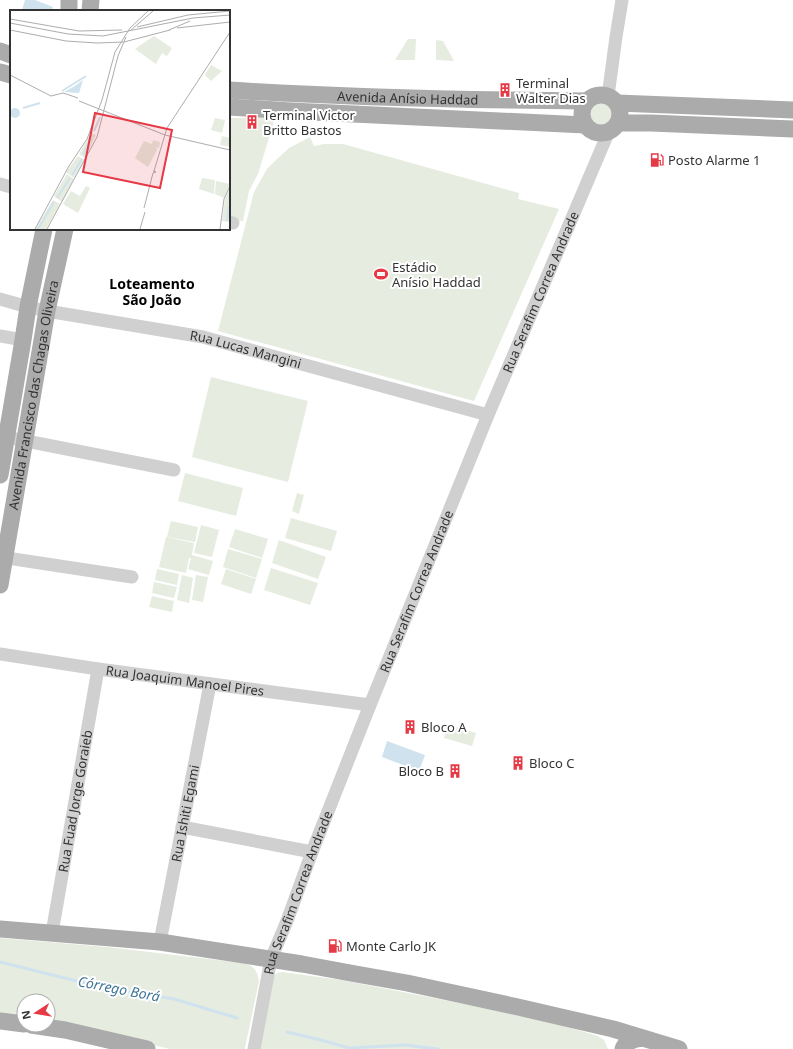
<svg xmlns="http://www.w3.org/2000/svg" width="793" height="1049" font-family="'Noto Sans',sans-serif">
	<style>
		.green { fill: #e6ecdf }
		.water { fill: #cfe2ee }
		.lines { fill: none; stroke-linecap: round; stroke-linejoin: round }
		.stream { stroke: #cfe2ee; stroke-width: 3 }
		.minor { stroke: #d0d0d0; stroke-width: 13 }
		.major { stroke: #ababab; stroke-width: 17 }
		.labels { text-anchor: middle; stroke-width: 4; stroke-linejoin: round; paint-order: stroke }
		.poi-label { font-size: 13px; fill: #333; stroke: #fff; text-anchor: start }
		.street-label { font-size: 13px; fill: #333; stroke: #fff }
		.neighbourhood-label { font-size: 14px; font-weight: bold; fill: #000; stroke: #fff }
		.water-label { font-size: 14px; font-style: italic; fill: #3f7597; stroke: #fff }
		.inset-river { fill: none; stroke: #cfe2ee; stroke-width: 2 }
		.inset-road { fill: none; stroke: #adadad; stroke-width: 1 }
		.view { fill: #e63946; fill-opacity: 0.15; stroke: #e63946; stroke-width: 2 }
		.inset-edge { fill: none; stroke: #333; stroke-width: 2 }
	</style>
	<rect width="100%" height="100%" fill="#fff"/>
	<g class="green">
		<path d="M408,39H416L415,60H395Z"/>
		<path d="M436,40L443,41L454,61L436,60Z"/>
		<circle cx="601" cy="113" r="15"/>
		<path d="M229,118H275L258,174L249,191L243,221L229,220Z"/>
		<path d="M310,137L314,146L324,144H343L519,193L518,199L559,209L474,401L218,331L254,192L267,169L275,161L289,148Z"/>
		<path d="M211,377L308,401L288,482L192,457Z"/>
		<path d="M185,473L243,488L236,516L178,501Z"/>
		<path d="M297,493L304,495L299,514L292,511Z"/>
		<path d="M291,518L337,531L331,551L285,538Z"/>
		<path d="M171,521L198,527L195,542L167,537Z"/>
		<path d="M201,525L219,530L212,557L194,553Z"/>
		<path d="M235,529L268,539L262,558L229,547Z"/>
		<path d="M166,537L194,543L192,555L213,561L209,575L188,569L191,558H189L186,573L159,567Z"/>
		<path d="M279,540L326,557L318,579L272,563Z"/>
		<path d="M228,549L262,559L256,578L223,567Z"/>
		<path d="M271,568L318,583L310,605L264,590Z"/>
		<path d="M157,569L179,574L177,585L155,580Z"/>
		<path d="M226,569L256,579L251,594L221,584Z"/>
		<path d="M182,575L193,578L189,603L177,600Z"/>
		<path d="M196,575L208,577L203,602L192,600Z"/>
		<path d="M154,582L177,587L174,598L152,593Z"/>
		<path d="M152,596L174,601L172,612L149,607Z"/>
		<path d="M448,725L476,733L472,746L444,738Z"/>
		<path d="M0,938L107,947L243,963C254,966 257,970 259,981L245,1048V1049H170L66,1025L48,1022V1001H24V1019L0,1015Z"/>
		<path d="M282,972L341,980L444,1000L551,1022L598,1036L604,1040L608,1049H260L273,977L277,973Z"/>
	</g>
	<g class="water">
		<path d="M25,0H35L53,7L52,11H24L22,10Z"/>
		<path d="M387,741L425,755L419,771L382,757Z"/>
	</g>
	<g class="lines">
		<g class="stream">
			<path d="M0,962L101,987L174,999L237,1018"/>
			<path d="M287,1032L321,1040L349,1048L405,1045L438,1049"/>
		</g>
		<g class="minor">
			<path d="M608,96L616,37L622,0"/>
			<path d="M0,184L11,187"/>
			<path d="M229,222L233,223"/>
			<path id="s1" d="M0,299L28,307L47,311L203,337L488,415"/>
			<path d="M0,336L23,340"/>
			<path d="M16,439L174,470"/>
			<path d="M0,557L132,577"/>
			<path id="s2" d="M0,654L98,669L370,705"/>
			<path d="M182,827L312,852"/>
			<path id="s3" d="M52,933L98,669"/>
			<path id="s4" d="M160,942L210,684"/>
			<path id="s5" d="M254,1049L271,959L287,921L312,852L370,705L488,415L609,131"/>
		</g>
		<g class="major">
			<path d="M69,11V0"/>
			<path d="M90,11L91,0"/>
			<path d="M0,51L11,55"/>
			<path d="M0,72L11,75"/>
			<path id="s6" d="M229,90C348,98 467,100 586,101"/>
			<circle cx="601" cy="114" r="19"/>
			<path d="M617,103L793,110"/>
			<path d="M229,107L291,111L585,125"/>
			<path d="M618,123H651L793,129"/>
			<path d="M0,475L23,340L28,307L44,229"/>
			<path id="s7" d="M0,585L47,311L65,229"/>
			<path d="M0,929L160,942L302,964L356,974L407,983L518,1007L613,1029L679,1049"/>
			<path d="M0,1021L24,1024"/>
			<path d="M31,1025L65,1030L147,1049"/>
			<path d="M623,1049C626,1041 634,1039 642,1038"/>
		</g>
	</g>
	<defs>
		<symbol id="building-bare" viewBox="-9 -9 18 18"><path d="M-4-6H4V6H1V3H-1V6H-4ZM-2.5-4.3h1.7v1.8h-1.7ZM.8-4.3h1.7v1.8H.8ZM-2.5-1h1.7V.8h-1.7ZM.8-1h1.7V.8H.8Z" fill="#e63946" stroke="#fff" stroke-width="2.5" paint-order="stroke"/></symbol>
		<symbol id="fuel-bare" viewBox="-9 -9 18 18"><path d="M-5.5-6h7V0h2V4h1.3V-2.5L3-4.5l.8-.8L6-3V5H2.5V1h-1V6h-7ZM-4.2-4.7v3.2H.2V-4.7Z" fill="#e63946" stroke="#fff" stroke-width="2.5" paint-order="stroke"/></symbol>
		<symbol id="stadium-bare" viewBox="-9 -9 18 18"><path d="M0-5a6.5 5 0 1 0 0 10a6.5 5 0 1 0 0-10ZM-3.5-1.8h7v3.6h-7Z" fill="#e63946" stroke="#fff" stroke-width="2.5" paint-order="stroke"/></symbol>
	</defs>
	<g fill-rule="evenodd">
		<use href="#building-bare" x="495" y="80" width="20" height="20"/>
		<use href="#building-bare" x="242" y="112" width="20" height="20"/>
		<use href="#fuel-bare" x="647" y="150" width="20" height="20"/>
		<use href="#stadium-bare" x="371" y="264" width="20" height="20"/>
		<use href="#building-bare" x="400" y="717" width="20" height="20"/>
		<use href="#building-bare" x="508" y="753" width="20" height="20"/>
		<use href="#building-bare" x="445" y="761" width="20" height="20"/>
		<use href="#fuel-bare" x="325" y="936" width="20" height="20"/>
	</g>
	<g class="labels">
		<g class="poi-label">
			<text x="516" y="88">Terminal<tspan x="516" dy="15">Walter Dias</tspan></text>
			<text x="263" y="120">Terminal Victor<tspan x="263" dy="15">Britto Bastos</tspan></text>
			<text x="668" y="165">Posto Alarme 1</text>
			<text x="392" y="272">Estádio<tspan x="392" dy="15">Anísio Haddad</tspan></text>
			<text x="421" y="732">Bloco A</text>
			<text x="529" y="768">Bloco C</text>
			<text x="444" y="776" text-anchor="end">Bloco B</text>
			<text x="346" y="951">Monte Carlo JK</text>
		</g>
		<g class="street-label">
			<text dy="5" stroke="none"><textPath href="#s6" startOffset="179">Avenida Anísio Haddad</textPath></text>
			<text dy="5" stroke="none"><textPath href="#s5" startOffset="811">Rua Serafim Correa Andrade</textPath></text>
			<text dy="5" stroke="none"><textPath href="#s1" startOffset="251">Rua Lucas Mangini</textPath></text>
			<text dy="5" stroke="none"><textPath href="#s7" startOffset="193">Avenida Francisco das Chagas Oliveira</textPath></text>
			<text dy="5" stroke="none"><textPath href="#s5" startOffset="487">Rua Serafim Correa Andrade</textPath></text>
			<text dy="5" stroke="none"><textPath href="#s2" startOffset="187">Rua Joaquim Manoel Pires</textPath></text>
			<text dy="5" stroke="none"><textPath href="#s3" startOffset="134">Rua Fuad Jorge Goraieb</textPath></text>
			<text dy="5" stroke="none"><textPath href="#s4" startOffset="131">Rua Ishiti Egami</textPath></text>
			<text dy="5" stroke="none"><textPath href="#s5" startOffset="163">Rua Serafim Correa Andrade</textPath></text>
		</g>
		<g class="neighbourhood-label">
			<text x="152" y="289">Loteamento<tspan x="152" dy="16">São João</tspan></text>
		</g>
		<g class="water-label">
			<text transform="translate(119 989) rotate(11)" y="5">Córrego Borá</text>
		</g>
	</g>
	<g transform="translate(10 10)">
		<rect width="220" height="220" fill="#fff"/>
		<path d="M144,26L162,38L157,46L152,43L146,54L125,39ZM201,55L212,61L201,71L195,65ZM205,108L215,110L212,123L201,120ZM81,123L86,125L75,148L69,144ZM212,126L220,128V137L210,135ZM143,130L150,132L149,138L146,137L147,140L138,157L125,148L134,131L142,134ZM68,146L75,150L64,168L56,162ZM57,164L64,169L52,192L44,186ZM192,168L205,170L204,184L189,179ZM206,171L220,174L214,188L205,184ZM76,176L80,178L68,203L53,194L61,181L70,186ZM220,178V212L212,211L215,189ZM43,190L50,194L36,219H25Z" fill="#e6ecdf"/>
		<path d="M73,70L69,83L54,82L65,76ZM0 103a5 5 0 1 1 10 0a5 5 0 1 1-10 0Z" fill="#cfe2ee"/>
		<path class="inset-river" d="M52,81L76,66M13,98L30,93M84,121L90,107M73,145L82,125M62,165L72,149M47,188L60,168M217,211L219,196M28,219L44,192"/>
		<path class="inset-road" d="M0,9L69,21L112,20M0,13L58,24L93,26L183,8L220,5M127,17L178,5L220,1M167,18L220,12M0,20L56,31L87,33L114,32L160,20M121,20L143,1M159,20L180,11M0,65L41,86L53,83L68,88M69,91L155,125L220,140M144,161L157,118L220,22M134,198L143,163L146,162L143,161M25,219L59,156L77,129L92,90L105,42L120,18L138,1M37,219L87,127L108,46L116,27M130,219L135,202M210,219L214,189L220,176"/>
		<path class="view" d="M85,103L162,120L150,178L73,162Z"/>
		<rect width="220" height="220" class="inset-edge"/>
	</g>
	<g transform="translate(36 1013) rotate(258)"><circle r="19" fill="#ffffff" stroke="#adadad"/>
	<path d="M0-3L7 15L0 10L-7 15Z" fill="#e63946"/>
	<text y="-6" font-size="11" font-weight="bold" text-anchor="middle" fill="#333333">N</text>
	</g>
</svg>
